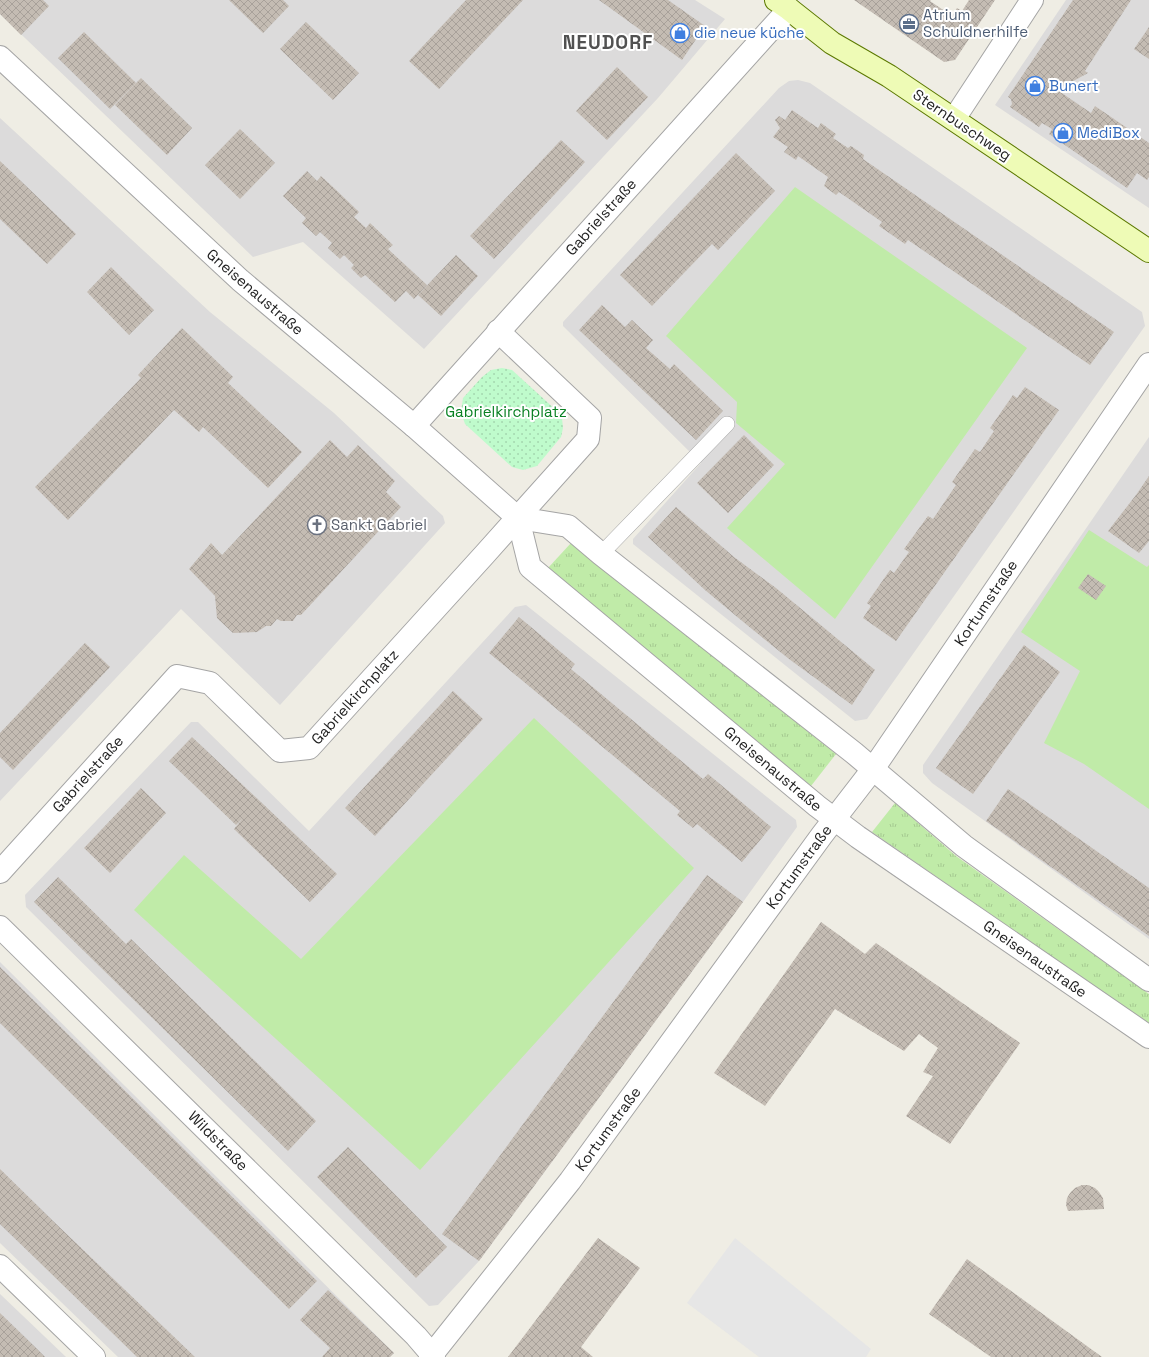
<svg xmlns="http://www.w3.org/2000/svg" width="1149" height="1357" font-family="'Space Grotesk',sans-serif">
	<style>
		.residential { fill: #dcdbdb }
		.grass { fill: url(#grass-tufts) }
		.park { fill: url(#park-dots) }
		.garden { fill: #c0eba8 }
		.parking { fill: #e6e6e6 }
		.building { fill: url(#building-cross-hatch) }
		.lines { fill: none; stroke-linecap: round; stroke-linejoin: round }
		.lane-casing { stroke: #a5a5a5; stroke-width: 16 }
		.street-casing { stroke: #a5a5a5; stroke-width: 24 }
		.secondary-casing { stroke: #5c7901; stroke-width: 24 }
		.lane { stroke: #fff; stroke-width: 15 }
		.street { stroke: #fff; stroke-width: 22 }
		.secondary { stroke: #eefbb6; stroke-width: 22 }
		.labels { text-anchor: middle; stroke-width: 4; stroke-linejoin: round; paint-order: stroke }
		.service-label { font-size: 15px; fill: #4e5e75; stroke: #fff; text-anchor: start }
		.shop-label { font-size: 15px; fill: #366cbe; stroke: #fff; text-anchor: start }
		.street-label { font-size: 15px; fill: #1e1e1e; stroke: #fff }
		.park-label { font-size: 15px; fill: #088022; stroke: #fff }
		.worship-label { font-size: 15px; fill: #5b616d; stroke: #fff; text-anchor: start }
		.district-label { font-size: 19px; font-weight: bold; letter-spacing: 1px; fill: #515151; stroke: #fff }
	</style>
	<defs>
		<pattern id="grass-tufts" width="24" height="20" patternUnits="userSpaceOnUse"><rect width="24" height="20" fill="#c0eba8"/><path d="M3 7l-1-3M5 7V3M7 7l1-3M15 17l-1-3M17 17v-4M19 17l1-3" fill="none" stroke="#a5c990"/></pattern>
		<pattern id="park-dots" width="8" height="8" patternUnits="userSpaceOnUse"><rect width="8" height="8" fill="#bffbcc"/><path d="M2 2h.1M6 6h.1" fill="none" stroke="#a4d7af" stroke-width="1.8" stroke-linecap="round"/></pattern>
		<pattern id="building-cross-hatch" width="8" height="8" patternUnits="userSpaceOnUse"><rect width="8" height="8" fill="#c4bcb3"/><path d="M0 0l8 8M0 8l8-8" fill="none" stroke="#a8a19a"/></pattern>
	</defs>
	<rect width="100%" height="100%" fill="#efede4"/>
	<g class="residential">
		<path d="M0,0H695L725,19L658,98L424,349L303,242L253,257L0,14Z"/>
		<path d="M1066,0H1149V208L995,105Z"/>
		<path d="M798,80L810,83L1142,312L1145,326L867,719L855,721L633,544V539L701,463L563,326V322L779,88L789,81Z"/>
		<path d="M0,118L210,312L334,413L443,516L445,523L280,705L181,609L0,801Z"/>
		<path d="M1149,437V939L932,783L923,773V765Z"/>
		<path d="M526,605L796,820L797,827L743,902L479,1261L438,1305L429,1306L26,907L25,895L191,722H198L309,831L515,607Z"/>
		<path d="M0,962L394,1353L390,1357H118L0,1243Z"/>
		<path d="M0,1294L66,1357H0Z"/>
	</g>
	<g class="grass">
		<path d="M571,543L836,754L811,786L548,568Z"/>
		<path d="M895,803L956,856L1149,994V1024L872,832Z"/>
	</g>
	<path class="park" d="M502,368L512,370L557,411L562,418L563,428L561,437L537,466L523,470L512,467L465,424L461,412L463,398L482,377L491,370Z"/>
	<g class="garden">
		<path d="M795,187L1027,348L835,619L727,528L785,464L736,423L737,402L666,336Z"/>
		<path d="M1089,530L1147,567L1149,565V809L1084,764L1044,743L1080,671L1021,632Z"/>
		<path d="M534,718L694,868L420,1170L134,910L184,855L301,959Z"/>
	</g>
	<path class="parking" d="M735,1238L871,1349L866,1357H759L687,1303Z"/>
	<g class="building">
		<path d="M0,0H43L49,6L21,35L0,14Z"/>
		<path d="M229,0H283L289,6L263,33Z"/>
		<path d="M466,0H523L439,89L409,61Z"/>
		<path d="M599,0H668L705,26L682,60Z"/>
		<path d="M854,0H931L930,1L952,16L957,8L962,11L969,0H995L955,60L944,62Z"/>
		<path d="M1073,0H1131L1085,71L1088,73L1068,84L1066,88L1057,81L1053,87L1091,113L1095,106L1149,143V177L1147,180L1137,173L1127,188L1049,134L1052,129L1042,123L1039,127L1010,107L1012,104L1011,99L1008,97Z"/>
		<path d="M306,22L359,73L333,100L280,49Z"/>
		<path d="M1149,27V59L1134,49Z"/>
		<path d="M84,32L136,83L110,109L58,58Z"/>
		<path d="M617,67L648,97L607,140L576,111Z"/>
		<path d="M141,78L192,128L167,155L115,105Z"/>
		<path d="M792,110L818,128L821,123L836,134L833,138L848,148L851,146L864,155L863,159L1114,332L1090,365L908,240L905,244L879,226L882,222L839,192L836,195L824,186L828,177L798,156L796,160L784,152L788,147L773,137L780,128L775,120L779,116L785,120Z"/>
		<path d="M240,129L275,163L240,199L205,165Z"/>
		<path d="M561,140L585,162L494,259L470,236Z"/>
		<path d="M736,153L775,191L718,250L712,244L652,306L620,275Z"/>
		<path d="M0,161L76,234L47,264L0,219Z"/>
		<path d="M307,171L317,181L321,176L334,188L359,212L354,217L366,228L370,223L393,245L388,249L427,285L414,299L406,291L395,302L365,275L361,278L351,268L354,265L344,255L340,259L328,248L332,243L320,232L316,236L302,223L306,218L283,196Z"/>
		<path d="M456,255L478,276L441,316L418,295Z"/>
		<path d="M111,267L154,310L129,335L87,292Z"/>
		<path d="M602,305L625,327L632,320L653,340L646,348L670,369L674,364L723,411L696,440L579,330Z"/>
		<path d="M182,328L233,377L228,383L302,452L268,488L203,427L199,432L174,410L68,520L35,487L141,378L138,375Z"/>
		<path d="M1025,387L1059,410L896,641L863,618L871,606L867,603L890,570L894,573L909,552L904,549L928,516L933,519L956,485L952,482L975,449L980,452L994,431L990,428L1013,395L1017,398Z"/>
		<path d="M744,435L774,465L728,513L697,483Z"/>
		<path d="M330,440L347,457L358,445L395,481L386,492L401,507L301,615H297L293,621H281L277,619L271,626H266L257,632L233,633L217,618L215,596L189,569L211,543L222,555Z"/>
		<path d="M1149,476V541L1139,553L1108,531L1136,495Z"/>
		<path d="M676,507L734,557L776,588L875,670L852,705L789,659L747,625L705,590L648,537Z"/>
		<path d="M1088,574L1106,586L1096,600L1078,588Z"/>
		<path d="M519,617L575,664L571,669L703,779L708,774L771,827L742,862L697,824L693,828L677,815L680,811L489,653Z"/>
		<path d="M85,643L110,667L13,770L0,757V733Z"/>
		<path d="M1024,645L1060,672L973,794L936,768Z"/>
		<path d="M453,691L483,719L375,836L345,808Z"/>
		<path d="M192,737L337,874L310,902L234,829L243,818L236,825L169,761Z"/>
		<path d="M141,788L166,813L110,873L84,848Z"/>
		<path d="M1008,789L1149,888V936L986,821Z"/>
		<path d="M707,875L743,902L479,1261L442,1234Z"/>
		<path d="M58,877L126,944L131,939L316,1121L288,1151L34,902Z"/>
		<path d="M821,922L865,954L876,943L1020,1043L950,1144L906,1116L933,1076L923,1072L938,1048L919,1034L904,1051L835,1009L765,1106L714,1073Z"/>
		<path d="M0,967L317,1281L289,1309L0,1023Z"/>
		<path d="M348,1147L447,1247L416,1278L317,1177Z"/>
		<path d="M0,1169L53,1221L195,1357H137L0,1224Z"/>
		<path d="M1082,1185H1088L1095,1188L1099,1192L1103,1198L1104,1209L1068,1211L1066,1205L1067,1198L1070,1193L1075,1188Z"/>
		<path d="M598,1238L640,1268L581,1347L593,1357H508Z"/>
		<path d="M967,1259L1102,1357H991L929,1314Z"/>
		<path d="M328,1290L394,1353L390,1357H322L330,1348L300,1320Z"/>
		<path d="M0,1313L37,1349L45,1357H0Z"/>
	</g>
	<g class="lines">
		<defs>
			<path id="lane" d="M601,554L727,424"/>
			<g id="street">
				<path d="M0,57L240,280L414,426L518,518L568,526L601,554L854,753L964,846L1149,980"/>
				<path d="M954,119L1032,0"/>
				<path d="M414,426L789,9"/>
				<path d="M518,518L530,567L817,806L858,837L1149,1037"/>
				<path d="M0,872L177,676L210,683L280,751L309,748L485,554L588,439L590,418L498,331"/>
				<path d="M0,927L416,1336L434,1357"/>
				<path d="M0,1266L94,1357"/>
				<path d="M430,1357L570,1181L822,835L873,769L1149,364"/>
			</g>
			<path id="secondary" d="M776,0L789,9L832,43L889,76L1149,251"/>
		</defs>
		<use href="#lane" class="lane-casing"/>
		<use href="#street" class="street-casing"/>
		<use href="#secondary" class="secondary-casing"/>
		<use href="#lane" class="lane"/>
		<use href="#street" class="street"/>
		<use href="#secondary" class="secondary"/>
	</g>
	<defs>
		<symbol id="office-ring" viewBox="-11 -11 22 22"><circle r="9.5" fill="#fff" stroke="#5c6f8a" stroke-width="1.5"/><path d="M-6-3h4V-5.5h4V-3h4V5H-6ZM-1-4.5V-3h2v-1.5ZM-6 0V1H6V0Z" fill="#5c6f8a"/></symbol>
		<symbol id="shop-ring" viewBox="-11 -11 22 22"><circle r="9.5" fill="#fff" stroke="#3f7fe0" stroke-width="1.5"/><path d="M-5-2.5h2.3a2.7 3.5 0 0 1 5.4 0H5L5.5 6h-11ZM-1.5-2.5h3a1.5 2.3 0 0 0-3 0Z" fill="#3f7fe0"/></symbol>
		<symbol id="church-ring" viewBox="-11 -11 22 22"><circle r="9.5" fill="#fff" stroke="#6b7280" stroke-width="1.5"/><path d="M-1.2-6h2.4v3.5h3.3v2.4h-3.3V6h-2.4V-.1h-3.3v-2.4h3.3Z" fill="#6b7280"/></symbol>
	</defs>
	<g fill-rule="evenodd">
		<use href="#office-ring" x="898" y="13" width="22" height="22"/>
		<use href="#shop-ring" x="669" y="22" width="22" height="22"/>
		<use href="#shop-ring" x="1024" y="75" width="22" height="22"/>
		<use href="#shop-ring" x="1052" y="122" width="22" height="22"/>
		<use href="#church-ring" x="306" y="514" width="22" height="22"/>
	</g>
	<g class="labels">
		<g class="service-label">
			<text x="923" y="20">Atrium<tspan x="923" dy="17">Schuldnerhilfe</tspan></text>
		</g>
		<g class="shop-label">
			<text x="694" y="38">die neue küche</text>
			<text x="1049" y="91">Bunert</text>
			<text x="1077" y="138">MediBox</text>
		</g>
		<g class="street-label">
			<text transform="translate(962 125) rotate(34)" y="5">Sternbuschweg</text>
			<text transform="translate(601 217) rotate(-48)" y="5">Gabrielstraße</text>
			<text transform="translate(255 292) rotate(41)" y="5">Gneisenaustraße</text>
			<text transform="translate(986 603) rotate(-56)" y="5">Kortumstraße</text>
			<text transform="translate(355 697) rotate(-48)" y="5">Gabrielkirchplatz</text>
			<text transform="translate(773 769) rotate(40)" y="5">Gneisenaustraße</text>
			<text transform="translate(88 774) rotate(-48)" y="5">Gabrielstraße</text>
			<text transform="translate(799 867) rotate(-54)" y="5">Kortumstraße</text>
			<text transform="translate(1035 959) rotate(35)" y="5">Gneisenaustraße</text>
			<text transform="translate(608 1129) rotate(-54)" y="5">Kortumstraße</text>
			<text transform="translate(218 1141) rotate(45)" y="5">Wildstraße</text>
		</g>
		<g class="park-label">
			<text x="506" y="417">Gabrielkirchplatz</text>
		</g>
		<g class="worship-label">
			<text x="331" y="530">Sankt Gabriel</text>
		</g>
		<g class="district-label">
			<text x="608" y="49">NEUDORF</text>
		</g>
	</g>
</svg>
